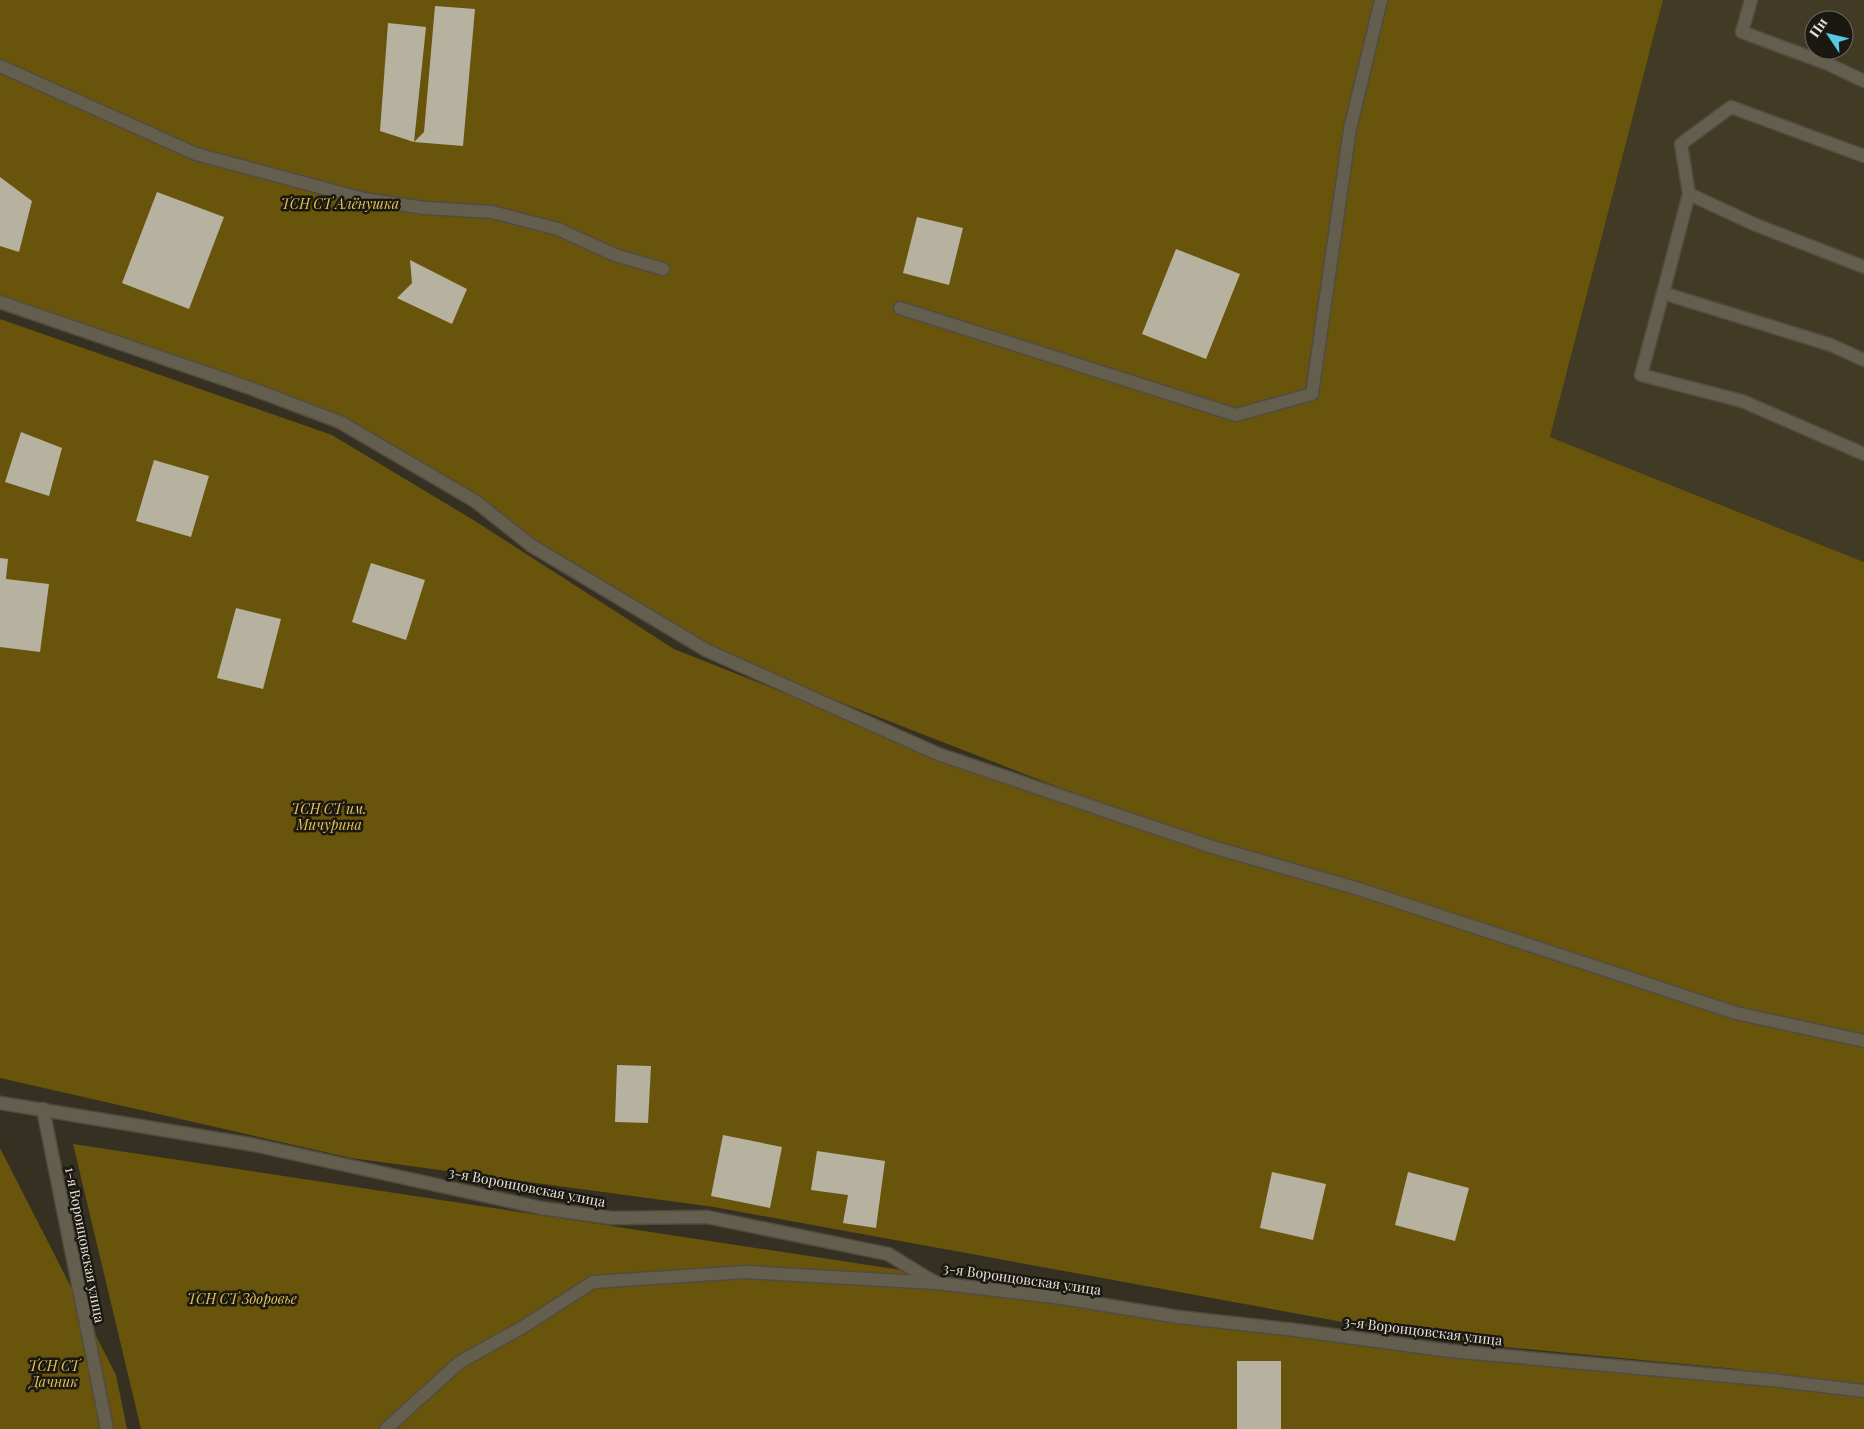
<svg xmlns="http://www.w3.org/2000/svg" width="1864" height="1429" font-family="'Playfair Display',serif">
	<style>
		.built { fill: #413a24; fill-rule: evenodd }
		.green { fill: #68540a }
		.building { fill: #b7b19f }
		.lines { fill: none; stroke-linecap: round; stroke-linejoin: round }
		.minor-casing { stroke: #514c40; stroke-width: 15 }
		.minor { stroke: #635e4d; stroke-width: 12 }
		.labels { text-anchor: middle; stroke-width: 5; stroke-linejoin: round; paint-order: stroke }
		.park-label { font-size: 14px; font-style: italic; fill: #e5c456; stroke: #1b1812 }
		.street-label { font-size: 14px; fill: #e4e1d8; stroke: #1b1812 }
	</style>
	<rect width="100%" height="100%" fill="#353021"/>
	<path class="built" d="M1663,0H1864V562L1550,437ZM1814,20H1844V50H1814Z"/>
	<g class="green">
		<path d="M0,0H1663L1550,437L1864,562V1429H141L73,1144L1295,1330L1768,1379L1736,1369L1452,1342L714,1207L351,1158L0,1078V319L332,435L475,521L674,649L938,754L1130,815L706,650L532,546L475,501L340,422L0,303Z"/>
		<path d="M0,1148L116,1375L127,1429H0Z"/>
	</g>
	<g class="building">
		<path d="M435,6L475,9L463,146L414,142L424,132Z"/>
		<path d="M388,23L426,27L414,142L380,131Z"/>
		<path d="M0,177L32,201L19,252L0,246Z"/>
		<path d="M157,192L224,217L189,309L122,283Z"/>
		<path d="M917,217L963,228L949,285L903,273Z"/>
		<path d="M1176,249L1240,274L1206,359L1142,334Z"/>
		<path d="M410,260L467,289L452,324L397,298L412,283Z"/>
		<path d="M21,432L62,448L49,496L5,482Z"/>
		<path d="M154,460L209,476L191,537L136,521Z"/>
		<path d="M0,558L8,559L6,579L49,584L40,652L0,647Z"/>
		<path d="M371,563L425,580L406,640L352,622Z"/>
		<path d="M236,608L281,619L263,689L217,678Z"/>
		<path d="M617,1065L651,1066L648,1123L615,1122Z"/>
		<path d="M723,1135L782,1147L770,1208L711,1196Z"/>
		<path d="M817,1151L885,1161L876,1228L843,1223L848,1195L811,1190Z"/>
		<path d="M1272,1172L1326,1184L1313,1240L1260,1228Z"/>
		<path d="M1408,1172L1469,1188L1455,1241L1395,1225Z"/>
		<rect x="1237" y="1361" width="44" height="68"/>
	</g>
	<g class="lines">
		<defs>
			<g id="minor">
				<path d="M1751,0L1742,32L1828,64L1864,81"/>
				<path d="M0,66L196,154L364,199L425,208L492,212L558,229L615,255L663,269"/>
				<path d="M1864,156L1731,107L1681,144L1689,194L1756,225L1864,267"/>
				<path d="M1689,194L1663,293L1831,345L1864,360"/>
				<path d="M1663,293L1641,375L1742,401L1864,454"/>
				<path d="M0,302L250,388L340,422L475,501L532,546L706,650L938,754L1209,846L1359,889L1736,1013L1864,1041"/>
				<path d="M900,308L1236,415L1312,394L1350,129L1381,0"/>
				<path d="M0,1103L255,1145L541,1208L611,1218L707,1217L888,1254L934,1282"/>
				<path d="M43,1109L107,1429"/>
				<path d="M386,1429L460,1362L523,1327L593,1282L745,1272L936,1283L1062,1298L1178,1317L1295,1330L1450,1351L1772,1380L1864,1391"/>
			</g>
		</defs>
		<use href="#minor" class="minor-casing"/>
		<use href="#minor" class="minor"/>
	</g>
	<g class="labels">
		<g class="park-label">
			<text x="340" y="209">ТСН СТ Алёнушка</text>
			<text x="329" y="814">ТСН СТ им.<tspan x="329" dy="16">Мичурина</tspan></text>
			<text x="242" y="1304">ТСН СТ Здоровье</text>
			<text x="54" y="1371">ТСН СТ<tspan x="54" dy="16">Дачник</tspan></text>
		</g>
		<g class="street-label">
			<text transform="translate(527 1187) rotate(11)" y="5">3-я Воронцовская улица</text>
			<text transform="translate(85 1245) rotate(79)" y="5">1-я Воронцовская улица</text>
			<text transform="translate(1022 1279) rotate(8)" y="5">3-я Воронцовская улица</text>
			<text transform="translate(1423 1331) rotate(7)" y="5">3-я Воронцовская улица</text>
		</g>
	</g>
	<g transform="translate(1829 35) rotate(305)"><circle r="24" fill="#1b1812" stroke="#6b6861"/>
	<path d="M0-4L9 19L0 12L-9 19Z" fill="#59c8e4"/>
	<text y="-8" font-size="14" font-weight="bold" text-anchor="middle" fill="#e4e1d8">Пн</text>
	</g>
</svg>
